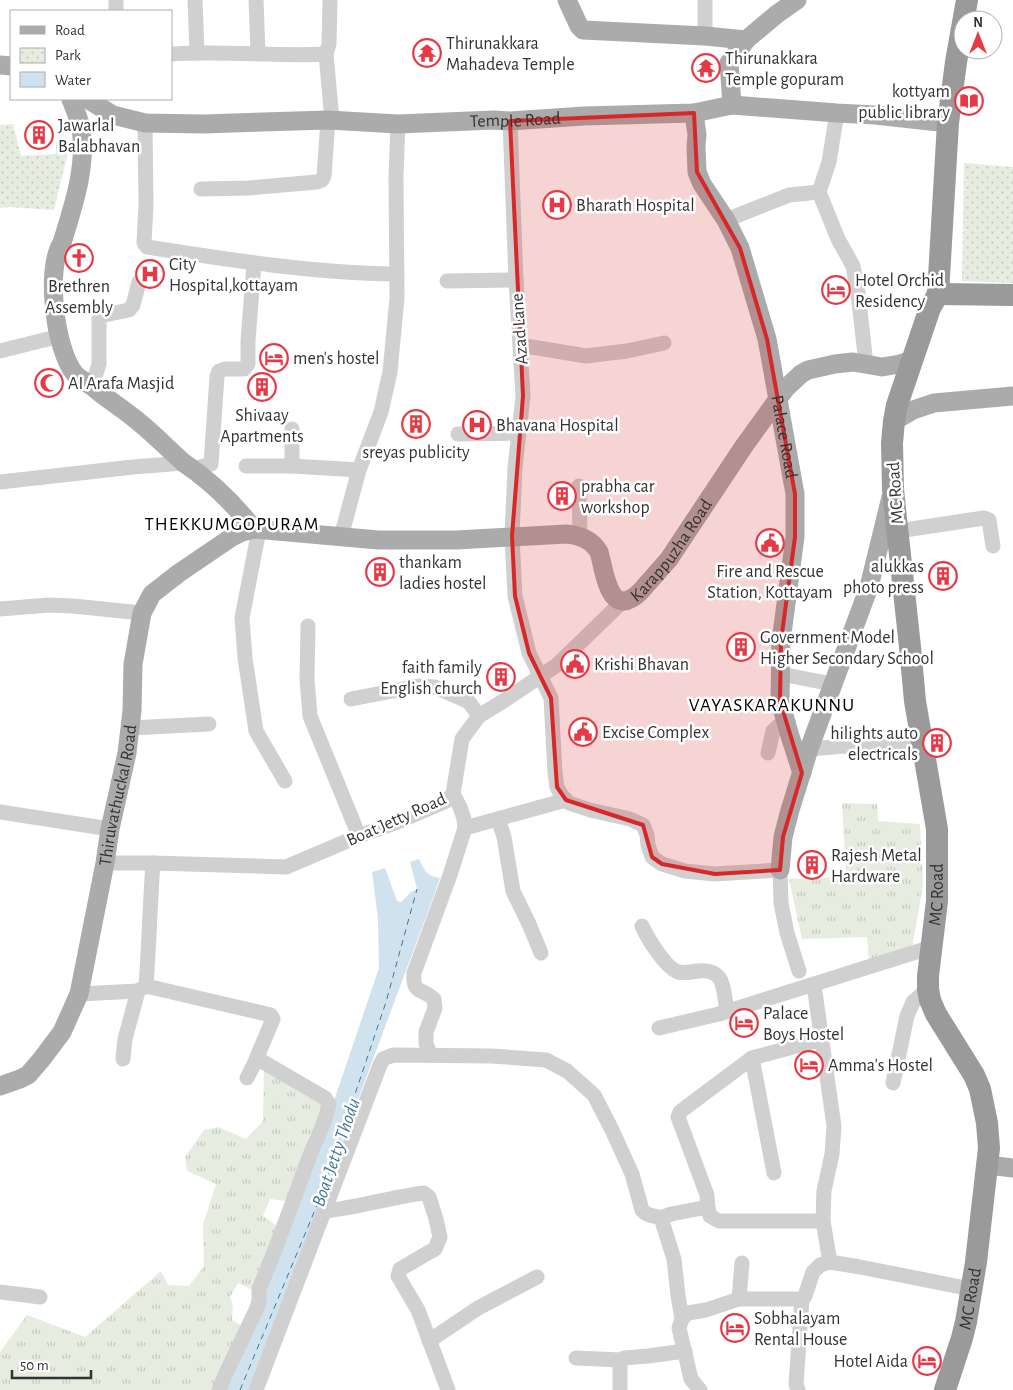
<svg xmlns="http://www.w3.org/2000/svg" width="1013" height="1390" font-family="'Alegreya Sans',sans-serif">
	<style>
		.grass { fill: url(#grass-tufts) }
		.park { fill: url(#park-dots) }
		.water { fill: #cfe2ee }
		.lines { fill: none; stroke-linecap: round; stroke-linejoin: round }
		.ferry { stroke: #3f7597; stroke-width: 1; stroke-dasharray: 6 5; stroke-linecap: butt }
		.minor { stroke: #d0d0d0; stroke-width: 15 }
		.major { stroke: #ababab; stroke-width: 19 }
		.highway { stroke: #9a9a9a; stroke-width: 22 }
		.marked { fill: #d62828; fill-opacity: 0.2; stroke: #d62828; stroke-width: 4; stroke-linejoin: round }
		.labels { text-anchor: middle; stroke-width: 5; stroke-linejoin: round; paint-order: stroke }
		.poi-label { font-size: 18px; fill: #333; stroke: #fff; text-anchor: start }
		.street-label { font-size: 18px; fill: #333; stroke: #fff }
		.neighbourhood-label { font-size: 19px; letter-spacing: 1px; fill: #000; stroke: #fff }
		.water-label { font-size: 19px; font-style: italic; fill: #3f7597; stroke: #fff }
	</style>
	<defs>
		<pattern id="grass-tufts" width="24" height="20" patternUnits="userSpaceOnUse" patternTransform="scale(1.25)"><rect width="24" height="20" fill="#e6ecdf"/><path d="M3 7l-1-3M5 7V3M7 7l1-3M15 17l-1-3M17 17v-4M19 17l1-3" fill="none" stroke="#c6cbc0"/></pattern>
		<pattern id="park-dots" width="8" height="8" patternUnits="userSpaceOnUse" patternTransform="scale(1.25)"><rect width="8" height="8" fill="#e6ecdf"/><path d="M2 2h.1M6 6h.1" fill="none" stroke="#c6cbc0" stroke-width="1.8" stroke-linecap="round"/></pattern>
	</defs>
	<rect width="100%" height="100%" fill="#fff"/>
	<g class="grass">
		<path d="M842,803L877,804L878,821L920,824L923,884L912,949L869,962L867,937L802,939L789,879L846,877Z"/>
		<path d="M264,1070L325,1104L291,1202L270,1199L263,1216L280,1228L255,1291L238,1283L230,1297L233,1307L232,1320L242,1326L214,1390H0V1352L27,1315L85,1337L161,1271L168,1285L189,1286L204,1266L203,1225L216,1184L187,1171L185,1157L204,1130L218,1127L246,1139L263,1121Z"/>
	</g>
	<g class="park">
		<path d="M13,124L21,156L56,154V143L68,144V152L54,210L9,207L0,208V125Z"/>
		<path d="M964,163L1013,167V283L962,281Z"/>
	</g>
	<path class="water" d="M419,859C425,871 426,876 440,878L433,898L250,1390H226L317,1151L379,968L378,919L372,872L385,868L397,901L401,902L411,892L417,889L410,862Z"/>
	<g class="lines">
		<path class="ferry" d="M240,1390L320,1198L386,1002L417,889"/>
		<g class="minor">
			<path d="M116,0V11"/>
			<path d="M195,0L197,52"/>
			<path d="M256,0L258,54"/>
			<path d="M705,0V36"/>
			<path d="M171,54C223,50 275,57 326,54L332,120"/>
			<path d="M326,54L329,44L330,0"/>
			<path d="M510,121L516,280L523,396L515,468L512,536L515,596L529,653L551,698L555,773L557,787L562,796L569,803L590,810L630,819L643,825L647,835L648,845L652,857L662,864L685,871L715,874L780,870L781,903L787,933L799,971"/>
			<path d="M145,123L146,206L144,243L147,247C230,260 313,273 397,274"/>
			<path d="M201,189L249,188L317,182L322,180L324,176L328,120"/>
			<path d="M819,192L838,239L853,266L858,293L866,364"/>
			<path d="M726,220L789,195L819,192L829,162L837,113"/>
			<path d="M447,281L516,280"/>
			<path d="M520,345L586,356L627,351L664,343"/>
			<path d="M0,351L60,336"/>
			<path d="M92,386L99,364V318L104,315L129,310L133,305L139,282"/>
			<path d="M458,434L518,433"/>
			<path d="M246,466H292L359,470"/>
			<path d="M292,466V429"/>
			<path d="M193,469L211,464L217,376L219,371L225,369H244L248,364V341L254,263"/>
			<path d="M0,482L133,467L184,463"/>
			<path d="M579,486L580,536"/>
			<path d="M259,530L242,618L245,658L256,731L285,781"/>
			<path d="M898,531L984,518L989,520L993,546"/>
			<path d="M341,537L359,470L381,412L390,372L397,298L396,176L398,124"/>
			<path d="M0,609L49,605L73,606L142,613"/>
			<path d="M308,626L307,679L310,716L359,836"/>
			<path d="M781,674L832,684"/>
			<path d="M351,699L419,686L435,687L469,702L479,716"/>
			<path d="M131,728L209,724"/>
			<path d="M809,749L921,740"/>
			<path d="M768,753L773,731L785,720"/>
			<path d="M0,812L110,829"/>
			<path d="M498,819L504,837L513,891L529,924L541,953"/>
			<path d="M465,828L566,800"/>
			<path d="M105,863H153L286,867L359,836L395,823L446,801L453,794L462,739L479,716L505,700L557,665L623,601"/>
			<path d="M642,926C648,939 665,967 678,972C684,973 692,972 698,971C726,968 723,990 727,1011"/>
			<path d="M814,985L834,1126L832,1154L824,1191L823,1221L830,1262"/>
			<path d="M146,986L271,1015L273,1019L257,1057L258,1059L325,1098L329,1104C326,1122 317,1138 310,1155C293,1200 278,1245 259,1289V1300L257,1308L226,1373L219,1390"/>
			<path d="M79,994L138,991"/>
			<path d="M659,1028L719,1014L932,947"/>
			<path d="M823,1039L752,1058L685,1108L680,1112L678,1117L707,1195L708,1209L710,1216L719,1221H823"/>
			<path d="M430,1054L426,1043V1032L435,1008L434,999C422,988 412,994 414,973L450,875L465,828L464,819L460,807L453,794"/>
			<path d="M752,1058L774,1173"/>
			<path d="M123,1059L125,1039L138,991L146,986C149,945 150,904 153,863"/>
			<path d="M247,1078L257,1058"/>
			<path d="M893,1083L907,1016L913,1002L928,989"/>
			<path d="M324,1211C358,1208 390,1197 424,1193L429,1197L436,1219L440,1237L435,1249C423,1255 412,1263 400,1269L398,1276L418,1310L448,1390"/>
			<path d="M661,1218L671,1214L708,1207"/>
			<path d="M0,1292L40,1297"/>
			<path d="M739,1299L742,1263"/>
			<path d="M429,1341L478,1308L537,1277"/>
			<path d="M576,1358L621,1360"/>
			<path d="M256,1390L380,1065L383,1059L393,1055L492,1056L546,1060L567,1071L594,1095L612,1130L632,1174L642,1210C648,1217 653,1215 661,1218L674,1259L678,1295L682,1319"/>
			<path d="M620,1390V1365L621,1360L624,1358L648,1356L685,1351"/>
			<path d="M700,1390L691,1379L679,1328L682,1319L688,1313L706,1310L739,1299H802L805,1296L813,1272L820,1265L830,1262L860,1267L971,1289"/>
			<path d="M798,1390L796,1384L802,1299"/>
		</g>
		<g class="major">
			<path d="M567,0L579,26L583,30L705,36L746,40"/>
			<path d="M0,65L11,66"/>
			<path d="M71,99C74,108 79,118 81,128C87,168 73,206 62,243C45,268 55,351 75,374C79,379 85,381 90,385C94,387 96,390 99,392C109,400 120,407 130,415C149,429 166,447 184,463C211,481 234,504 254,529"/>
			<path id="s1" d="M87,99L113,115L145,123L203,124L328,120L398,124L494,120L510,121L584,116L694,113L732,105L837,113L875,115L948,123"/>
			<path d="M732,105L729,63L746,40L777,14L797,0"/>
			<path id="s2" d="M694,113L697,135L696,146L697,172L702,184L726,220L740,248L767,339L795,494V537L781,641L780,701L790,736L802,773"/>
			<path d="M894,421L913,410L934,403L1013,396"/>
			<path d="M780,870L783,837L790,810L809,749L869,587L891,497"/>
			<path id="s3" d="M0,1086L20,1079L28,1075L41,1060L62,1032L79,994L105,863L110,829L127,753L132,711L133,664L142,613L152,594L179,573L232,537L242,532L254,529L378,540H456L566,534C580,535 592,540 599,552C605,572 609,621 640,592L669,559L744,446L778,399L786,388L801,374L808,370L835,364L853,362L882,367L900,364L912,360"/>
			<path d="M988,1165L1013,1168"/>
		</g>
		<g class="highway">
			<path d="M938,294L1013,295"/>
			<path id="s4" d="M945,1390L962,1338L966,1322L976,1262L989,1148L987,1123L980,1089L974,1075L936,1014L930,1000L928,989V976L937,901V829L915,701L910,647L896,518L893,489L892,443L894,421L897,405L930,308L938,294L948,123L956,62L967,0"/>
		</g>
	</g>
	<path class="marked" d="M694,113L697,172L740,248L767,339L795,494V537L781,641L780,701L802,773L783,837L780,870L715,874L662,864L652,857L643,825L566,800L557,787L551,698L529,653L515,596L512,536L523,396L510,121Z"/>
	<defs>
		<symbol id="temple-ring" viewBox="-11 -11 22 22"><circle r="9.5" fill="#fff" stroke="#e63946" stroke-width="1.5"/><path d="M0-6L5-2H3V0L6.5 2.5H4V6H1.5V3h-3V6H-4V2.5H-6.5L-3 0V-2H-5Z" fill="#e63946"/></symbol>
		<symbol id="library-ring" viewBox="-11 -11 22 22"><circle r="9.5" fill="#fff" stroke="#e63946" stroke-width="1.5"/><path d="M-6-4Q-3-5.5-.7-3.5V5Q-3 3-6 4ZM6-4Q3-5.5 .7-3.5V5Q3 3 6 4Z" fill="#e63946"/></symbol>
		<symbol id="building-ring" viewBox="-11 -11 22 22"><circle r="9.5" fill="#fff" stroke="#e63946" stroke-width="1.5"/><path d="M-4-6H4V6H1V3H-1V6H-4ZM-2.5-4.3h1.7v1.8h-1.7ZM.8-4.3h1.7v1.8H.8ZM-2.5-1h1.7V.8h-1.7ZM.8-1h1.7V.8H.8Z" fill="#e63946"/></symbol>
		<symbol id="hospital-ring" viewBox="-11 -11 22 22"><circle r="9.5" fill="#fff" stroke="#e63946" stroke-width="1.5"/><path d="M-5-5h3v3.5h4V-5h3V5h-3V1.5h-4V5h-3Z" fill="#e63946"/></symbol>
		<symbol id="church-ring" viewBox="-11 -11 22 22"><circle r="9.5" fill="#fff" stroke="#e63946" stroke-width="1.5"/><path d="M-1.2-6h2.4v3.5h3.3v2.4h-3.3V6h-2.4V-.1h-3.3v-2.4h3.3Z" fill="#e63946"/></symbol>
		<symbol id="hotel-ring" viewBox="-11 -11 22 22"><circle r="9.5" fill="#fff" stroke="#e63946" stroke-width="1.5"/><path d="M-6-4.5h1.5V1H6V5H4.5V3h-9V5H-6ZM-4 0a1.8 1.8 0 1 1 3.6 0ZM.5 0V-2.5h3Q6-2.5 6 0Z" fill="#e63946"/></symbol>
		<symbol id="mosque-ring" viewBox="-11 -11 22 22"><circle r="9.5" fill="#fff" stroke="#e63946" stroke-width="1.5"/><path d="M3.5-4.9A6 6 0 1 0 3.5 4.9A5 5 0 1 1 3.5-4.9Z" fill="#e63946"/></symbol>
		<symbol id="civic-ring" viewBox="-11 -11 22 22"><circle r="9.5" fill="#fff" stroke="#e63946" stroke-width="1.5"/><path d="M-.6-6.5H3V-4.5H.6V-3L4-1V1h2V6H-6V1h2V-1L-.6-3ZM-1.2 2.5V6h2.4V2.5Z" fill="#e63946"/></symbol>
	</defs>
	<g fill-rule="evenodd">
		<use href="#temple-ring" x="411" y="37" width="32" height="32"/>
		<use href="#temple-ring" x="690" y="52" width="32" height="32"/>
		<use href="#library-ring" x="953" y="85" width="32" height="32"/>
		<use href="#building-ring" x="23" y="119" width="32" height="32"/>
		<use href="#hospital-ring" x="541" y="189" width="32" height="32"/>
		<use href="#church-ring" x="63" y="242" width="32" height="32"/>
		<use href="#hospital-ring" x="134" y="258" width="32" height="32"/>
		<use href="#hotel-ring" x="820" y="274" width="32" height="32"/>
		<use href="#hotel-ring" x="258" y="342" width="32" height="32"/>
		<use href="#mosque-ring" x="33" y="367" width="32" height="32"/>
		<use href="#building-ring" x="246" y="371" width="32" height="32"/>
		<use href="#building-ring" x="400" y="408" width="32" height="32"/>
		<use href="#hospital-ring" x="461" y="409" width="32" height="32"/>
		<use href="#building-ring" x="546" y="480" width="32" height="32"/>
		<use href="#civic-ring" x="754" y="527" width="32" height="32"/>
		<use href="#building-ring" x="364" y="556" width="32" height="32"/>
		<use href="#building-ring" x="927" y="560" width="32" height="32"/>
		<use href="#building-ring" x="725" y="631" width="32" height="32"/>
		<use href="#civic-ring" x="559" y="648" width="32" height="32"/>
		<use href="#building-ring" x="485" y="661" width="32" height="32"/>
		<use href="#civic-ring" x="567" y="716" width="32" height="32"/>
		<use href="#building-ring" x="921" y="727" width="32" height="32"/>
		<use href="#building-ring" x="796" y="849" width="32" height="32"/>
		<use href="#hotel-ring" x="728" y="1007" width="32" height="32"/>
		<use href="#hotel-ring" x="793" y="1049" width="32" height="32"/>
		<use href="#hotel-ring" x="719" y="1312" width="32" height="32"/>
		<use href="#hotel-ring" x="911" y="1345" width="32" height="32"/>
	</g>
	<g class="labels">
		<g class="poi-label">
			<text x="446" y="49">Thirunakkara<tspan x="446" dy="21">Mahadeva Temple</tspan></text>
			<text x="725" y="64">Thirunakkara<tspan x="725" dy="21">Temple gopuram</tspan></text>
			<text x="950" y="97" text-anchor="end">kottyam<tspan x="950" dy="21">public library</tspan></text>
			<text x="58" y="131">Jawarlal<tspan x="58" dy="21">Balabhavan</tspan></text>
			<text x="576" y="211">Bharath Hospital</text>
			<text x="169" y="270">City<tspan x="169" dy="21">Hospital,kottayam</tspan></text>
			<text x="855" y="286">Hotel Orchid<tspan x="855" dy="21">Residency</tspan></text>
			<text x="79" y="292" text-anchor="middle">Brethren<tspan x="79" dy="21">Assembly</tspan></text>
			<text x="293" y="364">men's hostel</text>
			<text x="68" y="389">AI Arafa Masjid</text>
			<text x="262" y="421" text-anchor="middle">Shivaay<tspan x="262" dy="21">Apartments</tspan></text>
			<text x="496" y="431">Bhavana Hospital</text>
			<text x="416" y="458" text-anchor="middle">sreyas publicity</text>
			<text x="581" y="492">prabha car<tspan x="581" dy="21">workshop</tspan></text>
			<text x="399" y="568">thankam<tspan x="399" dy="21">ladies hostel</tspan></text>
			<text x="924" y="572" text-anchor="end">alukkas<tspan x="924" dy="21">photo press</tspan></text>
			<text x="770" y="577" text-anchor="middle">Fire and Rescue<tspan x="770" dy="21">Station, Kottayam</tspan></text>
			<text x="760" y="643">Government Model<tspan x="760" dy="21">Higher Secondary School</tspan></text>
			<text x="594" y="670">Krishi Bhavan</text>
			<text x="482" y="673" text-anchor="end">faith family<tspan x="482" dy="21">English church</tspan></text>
			<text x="602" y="738">Excise Complex</text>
			<text x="918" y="739" text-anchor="end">hilights auto<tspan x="918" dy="21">electricals</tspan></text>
			<text x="831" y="861">Rajesh Metal<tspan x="831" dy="21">Hardware</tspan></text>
			<text x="763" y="1019">Palace<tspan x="763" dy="21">Boys Hostel</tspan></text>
			<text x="828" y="1071">Amma's Hostel</text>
			<text x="754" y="1324">Sobhalayam<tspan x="754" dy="21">Rental House</tspan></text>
			<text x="908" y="1367" text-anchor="end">Hotel Aida</text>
		</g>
		<g class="street-label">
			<text dy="6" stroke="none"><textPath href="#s1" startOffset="434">Temple Road</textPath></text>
			<text transform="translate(519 329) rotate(-94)" y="6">Azad Lane</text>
			<text dy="6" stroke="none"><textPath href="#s2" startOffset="341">Palace Road</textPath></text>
			<text transform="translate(895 493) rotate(-94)" y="6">MC Road</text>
			<text dy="6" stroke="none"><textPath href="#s3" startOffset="1138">Karappuzha Road</textPath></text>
			<text dy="6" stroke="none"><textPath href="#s3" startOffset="329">Thiruvathuckal Road</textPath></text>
			<text transform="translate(396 819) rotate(-24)" y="6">Boat Jetty Road</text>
			<text dy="6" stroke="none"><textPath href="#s4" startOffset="515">MC Road</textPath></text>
			<text dy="6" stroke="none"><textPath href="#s4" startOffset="95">MC Road</textPath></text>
		</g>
		<g class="neighbourhood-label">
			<text x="232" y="530">THEKKUMGOPURAM</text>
			<text x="772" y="711">VAYASKARAKUNNU</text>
		</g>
		<g class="water-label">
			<text transform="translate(335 1152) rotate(-71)" y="7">Boat Jetty Thodu</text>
		</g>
	</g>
	<rect x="10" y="10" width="162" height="90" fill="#ffffff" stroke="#adadad"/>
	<rect x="20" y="26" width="25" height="8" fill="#ababab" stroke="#adadad"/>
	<text x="55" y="35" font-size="15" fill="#333333">Road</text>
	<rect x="20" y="48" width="25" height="15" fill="url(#park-dots)" stroke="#adadad"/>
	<text x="55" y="60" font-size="15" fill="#333333">Park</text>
	<rect x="20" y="72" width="25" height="15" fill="#cfe2ee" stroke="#adadad"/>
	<text x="55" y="85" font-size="15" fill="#333333">Water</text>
	<g transform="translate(978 35)"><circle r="24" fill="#ffffff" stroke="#adadad"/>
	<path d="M0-4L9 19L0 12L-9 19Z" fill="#e63946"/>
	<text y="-8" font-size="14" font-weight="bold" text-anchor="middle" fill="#333333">N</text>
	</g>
	<path d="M12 1370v8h79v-8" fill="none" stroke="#333333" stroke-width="2.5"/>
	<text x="20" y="1370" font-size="15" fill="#333333" stroke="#ffffff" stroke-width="4" paint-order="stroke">50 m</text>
</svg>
